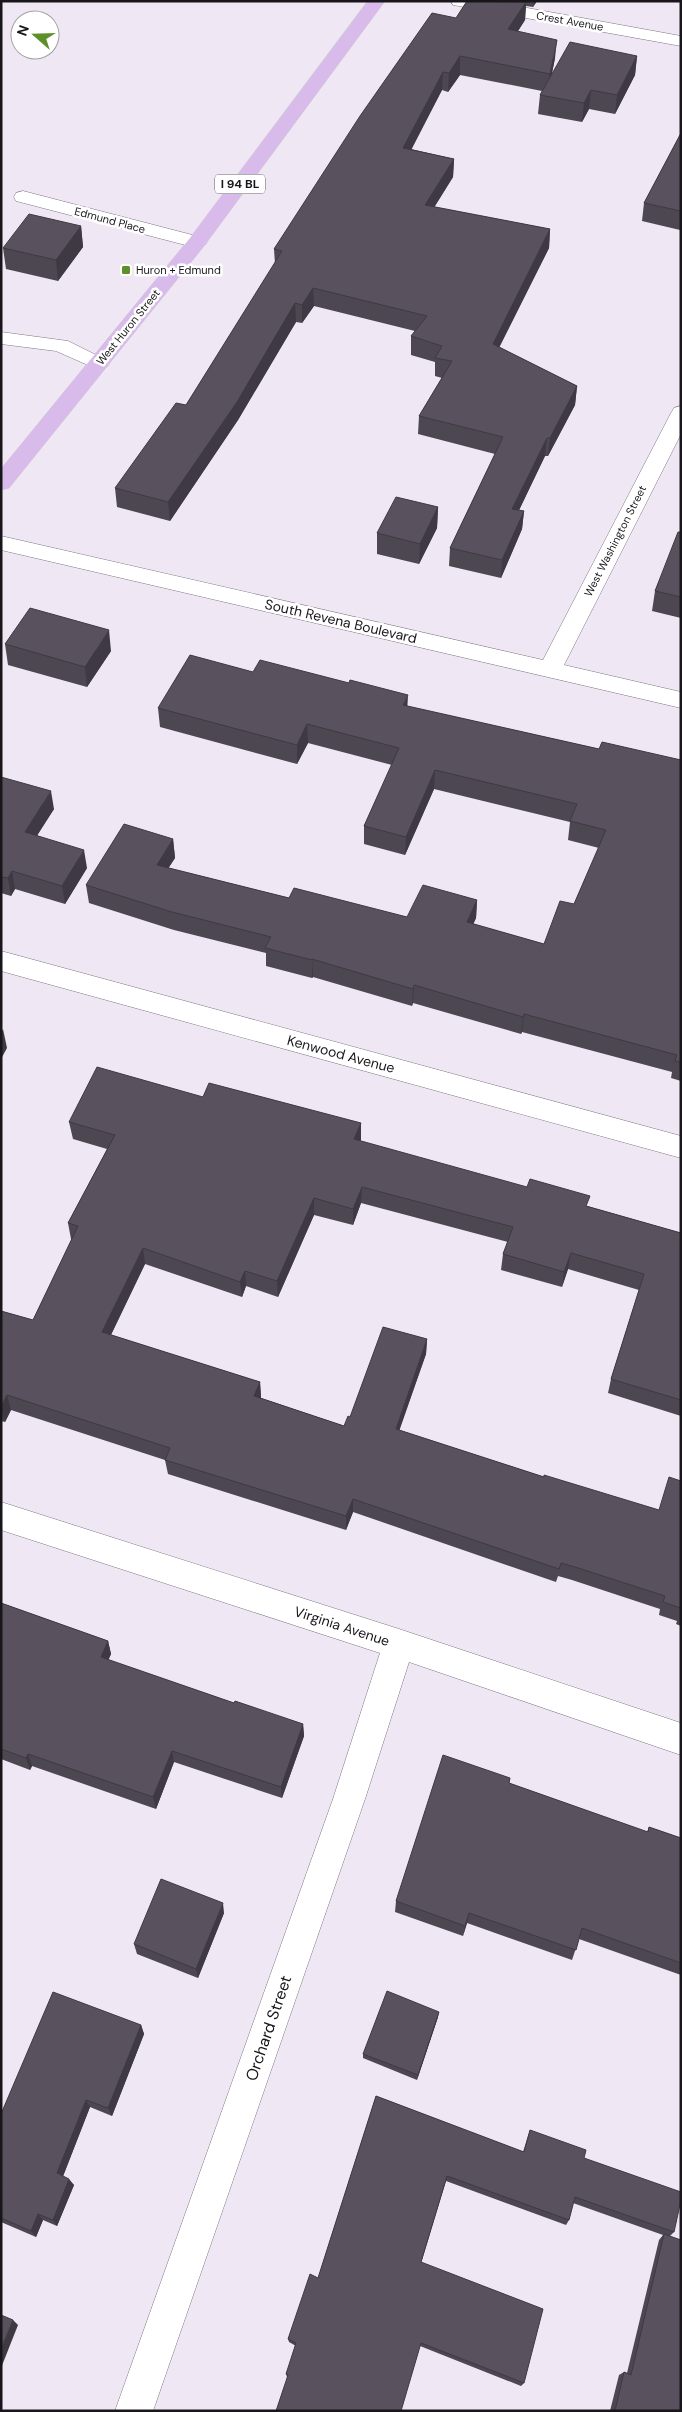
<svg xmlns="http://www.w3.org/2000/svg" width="682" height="2412" font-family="'DM Sans',sans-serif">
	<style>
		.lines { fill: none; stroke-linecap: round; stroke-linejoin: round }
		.street-casing { stroke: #7e7783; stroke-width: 1 }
		.primary-casing { stroke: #cccccd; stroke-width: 1 }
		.street { fill: #fff; fill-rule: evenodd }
		.primary { fill: #d9bbeb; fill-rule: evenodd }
		.wall { fill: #4d4751 }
		.shaded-wall { fill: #3e3942 }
		.building { fill: #59525e; stroke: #3e3942 }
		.poi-dot { fill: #5d9028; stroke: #fff; stroke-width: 2 }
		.labels { text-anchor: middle; stroke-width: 5; stroke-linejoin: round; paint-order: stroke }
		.far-street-label { font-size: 11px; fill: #19161b; stroke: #fff }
		.far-poi-label { font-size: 11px; fill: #19161b; stroke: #fff; text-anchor: start }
		.shield { fill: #fff; stroke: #5e5c5f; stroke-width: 1 }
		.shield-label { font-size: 12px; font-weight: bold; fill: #19161b }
		.street-label { font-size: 14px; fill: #19161b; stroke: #fff }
		.near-street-label { font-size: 16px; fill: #19161b; stroke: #fff }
	</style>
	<rect width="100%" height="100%" fill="#f0e7f5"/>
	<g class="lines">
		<defs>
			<g id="street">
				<path d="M451,1H489L681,36V46L459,6L453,5Z"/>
				<path d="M23,191L204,238L207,242L204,246L197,248L16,201L14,197L16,193Z"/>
				<path d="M1,332L68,341L106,360L109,364L106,368L99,370L56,351L1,344Z"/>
				<path d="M681,406V434L564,665L681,692V708L1,550V536L543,660L671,413L674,408Z"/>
				<path d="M1,951L681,1136V1158L1,971Z"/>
				<path d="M1,1502L399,1629L681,1723V1755L409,1662L365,1799L153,2411H115L333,1799L380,1653L1,1530Z"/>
			</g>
			<path id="primary" d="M368,1H385L204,246L9,488L1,490V469L190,238Z"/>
		</defs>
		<use href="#street" class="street-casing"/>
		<use href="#primary" class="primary-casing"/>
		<use href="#street" class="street"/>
		<use href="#primary" class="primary"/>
	</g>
	<g class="wall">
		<path d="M467,1H537L533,7L526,6L525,20L518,31L555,58L552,73L637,56L635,75L615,114L589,109L582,122L538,114L540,95L542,91L460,75L448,92L442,90L411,149L454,159L453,177L434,207L550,229L549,248L499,347L577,386L575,405L548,456H545L519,510L524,511L522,529L501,578L449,566L450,548L495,454L418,434L419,416L442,378L435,376V362L411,355V336L415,331L314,306L302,323L296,322L238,420L170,521L117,507L115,488L186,405L275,264L274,249L456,18Z"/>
		<path d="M681,133V229L680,230L642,221L644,203Z"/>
		<path d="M81,226L83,247L58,281L6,269L3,248Z"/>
		<path d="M438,507L437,528L419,564L377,554V533Z"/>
		<path d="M681,532V618L652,611L655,591Z"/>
		<path d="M5,644L111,651L87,687L8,665Z"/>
		<path d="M253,672L599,749L681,760V1081L671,1078L672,1072L522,1032L521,1034L413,1003L412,1006L313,977L312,978L266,966V953L174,930L89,903L86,885L173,839L175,858L168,868L289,898L407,917L477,900L476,918L473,924L544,944L574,904L599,848L568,840L570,822L434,789L405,855L364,844V826L392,765L308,743L297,764L160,727L158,708Z"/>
		<path d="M1,777L54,809L37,835L87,868L65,904L15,889L11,896L1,893Z"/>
		<path d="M203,1097L361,1123L360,1141L681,1233V1416L608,1393L611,1379L639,1290L568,1269L562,1287L501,1270L503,1254L508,1242L361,1203L353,1225L314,1215L278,1297L246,1286L242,1297L145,1264L111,1335L260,1382L261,1398L344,1426L350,1417L427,1339L426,1354L399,1430L544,1477L659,1510L681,1481V1626L676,1624L677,1621L659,1615L660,1609L572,1580L558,1576L556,1582L353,1512L346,1530L168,1474L165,1460L11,1410L5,1422L1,1421V1311L33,1320L72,1239H71L68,1223L107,1149L73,1139L69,1122Z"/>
		<path d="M1,1603L108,1641L111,1654L108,1660L234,1703L303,1724L304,1736L282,1798L174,1762L156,1809L32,1766L30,1770L1,1759Z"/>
		<path d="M510,1778L509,1783L647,1832L649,1827L681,1838V1975L579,1939L572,1960L467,1923L463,1936L395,1912L396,1901Z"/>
		<path d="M224,1913L198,1978L137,1954L134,1944Z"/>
		<path d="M438,2017L417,2080L363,2058V2054Z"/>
		<path d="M141,2025L144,2034L112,2116L90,2107L63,2176L74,2185L57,2226L43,2220L36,2237L1,2222V2114Z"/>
		<path d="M376,2096L523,2152L528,2136L530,2130L584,2158L674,2232L670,2236L681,2411H610L619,2375L624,2372L627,2373L659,2240L663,2235L573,2203L569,2220L566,2225L446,2181L421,2263L524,2383L521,2386L420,2346L287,2377L286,2374L296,2346L289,2342L288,2339L318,2278Z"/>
	</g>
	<g class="shaded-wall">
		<path d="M534,1H537L533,7Z"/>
		<path d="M526,2L525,20L507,48L508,29Z"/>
		<path d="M557,40L555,58L548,93L550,74Z"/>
		<path d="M460,56V75L448,92L449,73Z"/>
		<path d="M637,56L635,75L615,114L617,95Z"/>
		<path d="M443,72L442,90L403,166V148Z"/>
		<path d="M591,90L589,109L582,122L584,103Z"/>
		<path d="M454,159L453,177L424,224L425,205Z"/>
		<path d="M81,226L83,247L58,281L56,260Z"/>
		<path d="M550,229L549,248L492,362L493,344Z"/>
		<path d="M313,288L314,306L302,323V305Z"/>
		<path d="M295,303L296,322L238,420L170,521L168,502Z"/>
		<path d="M577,386L575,405L548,456L550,438Z"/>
		<path d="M547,438L545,456L511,527L512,509Z"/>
		<path d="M438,507L437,528L419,564L420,544Z"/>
		<path d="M524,511L522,529L501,578L502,560Z"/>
		<path d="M109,630L111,651L87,687L85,667Z"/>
		<path d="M408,695L407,714L403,705Z"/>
		<path d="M307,724L308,743L297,764V745Z"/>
		<path d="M435,770L434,789L405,855L406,837Z"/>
		<path d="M51,791L54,809L28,850L25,832Z"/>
		<path d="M173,839L175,858L159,883L157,865Z"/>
		<path d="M84,850L87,868L65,904L62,886Z"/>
		<path d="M12,871L15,889L11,896L8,878Z"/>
		<path d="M477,900L476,918L466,940L467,922Z"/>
		<path d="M312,959L313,977L312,978Z"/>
		<path d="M414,985L413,1003L412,1006L413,989Z"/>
		<path d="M524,1014L522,1032L521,1034L523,1017Z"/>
		<path d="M3,1029L7,1048L1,1059V1033Z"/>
		<path d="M361,1123V1140L354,1156V1139Z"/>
		<path d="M362,1187L361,1203L353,1225V1209Z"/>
		<path d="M314,1198V1215L278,1297L277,1281Z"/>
		<path d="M143,1248L145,1264L105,1347L102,1332Z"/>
		<path d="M571,1253L568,1269L562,1287L564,1272Z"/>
		<path d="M245,1271L246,1286L242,1297L240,1282Z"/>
		<path d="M427,1339L426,1354L395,1443L396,1429Z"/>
		<path d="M260,1382L261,1397L255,1411L254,1396Z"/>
		<path d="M7,1395L11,1410L5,1422L1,1407Z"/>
		<path d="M353,1499V1512L346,1530V1516Z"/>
		<path d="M108,1641L111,1654L104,1670L101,1657Z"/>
		<path d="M303,1724L304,1736L282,1798L281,1787Z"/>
		<path d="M172,1751L174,1762L156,1809L153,1797Z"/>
		<path d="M28,1754L32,1766L30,1770L26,1758Z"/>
		<path d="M223,1903L224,1913L198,1978L196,1969Z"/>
		<path d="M469,1913L467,1923L463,1936L465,1926Z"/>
		<path d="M439,2012L438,2017L417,2080L418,2075Z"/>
		<path d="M141,2025L144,2034L112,2116L108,2108Z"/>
		<path d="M86,2100L90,2107L62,2179L57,2173Z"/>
		<path d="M69,2179L74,2185L57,2226L53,2220Z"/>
		<path d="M38,2214L43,2220L36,2237L31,2231Z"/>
		<path d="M13,2320L18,2325L1,2368V2349Z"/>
	</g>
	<g class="building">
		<path d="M467,1L526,2L508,29L557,40L550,74L460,56L449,73L443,72L403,148L454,159L425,205L550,229L493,344L577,386L550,438H547L512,509L524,511L502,560L450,548L503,437L419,416L452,361L435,358L442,346L411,336L427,316L313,288L302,305L295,303L237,402L168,502L115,488L176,403L186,405L282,251L274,249L360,116L432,13L456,18Z"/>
		<path d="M570,42L637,56L617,95L591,90L584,103L540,95Z"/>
		<path d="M681,133V211L644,203Z"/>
		<path d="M29,214L81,226L56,260L3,248Z"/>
		<path d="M396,497L438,507L420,544L377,533Z"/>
		<path d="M678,532H681V597L655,591Z"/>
		<path d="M30,608L109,630L85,667L5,644Z"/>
		<path d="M190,655L253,672L260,660L349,683L350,680L408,695L403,705L599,749L602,742L681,760V1062L675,1061L677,1055L524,1014L523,1017L414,985L413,989L312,959V960L265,948L271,937L172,912L86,885L124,824L173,839L157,865L289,898L294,888L407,917L423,885L477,900L467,922L544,944L560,901L574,904L606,830L570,821L577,804L435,770L406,837L364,826L399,748L307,724L297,745L158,708Z"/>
		<path d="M1,777L51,791L25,832L84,850L62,886L12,871L8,878L1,877Z"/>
		<path d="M97,1067L203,1097L209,1083L361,1123L354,1139L527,1187L530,1179L590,1196L586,1206L681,1233V1400L611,1379L644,1274L571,1253L564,1272L503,1254L513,1227L362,1187L353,1209L314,1198L277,1281L245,1271L240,1282L143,1248L102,1332L260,1382L254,1396L344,1426L348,1416L350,1417L383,1327L427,1339L396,1429L544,1477V1475L659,1510L669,1477L681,1481V1608L663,1602L665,1596L575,1567L561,1563L559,1569L353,1499L346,1516L165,1460L170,1448L7,1395L1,1407V1311L33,1320L78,1226L68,1223L115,1135L69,1122Z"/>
		<path d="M1,1603L108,1641L101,1657L234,1703L235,1701L303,1724L281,1787L172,1751L153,1797L28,1754L26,1758L1,1749Z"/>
		<path d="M443,1755L510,1778L509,1783L648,1832L649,1827L681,1838V1963L582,1928L576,1950L469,1913L465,1926L396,1901Z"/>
		<path d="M161,1879L223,1903L196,1969L134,1944Z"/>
		<path d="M387,1991L439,2012L418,2075L363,2054Z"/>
		<path d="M53,1992L141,2025L108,2108L86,2100L57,2173L69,2179L53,2220L38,2214L31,2231L1,2218V2114Z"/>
		<path d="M376,2096L524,2152L530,2130L586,2150L584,2158L681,2192V2200L674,2232L575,2197L569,2220L447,2176L421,2262L543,2309L524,2383L421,2343L401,2411H276L288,2375L286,2374L296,2343L288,2339L310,2274L318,2278Z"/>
		<path d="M664,2234L681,2240V2411H615L624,2372L631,2375Z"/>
		<path d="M1,2315L13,2320L1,2349Z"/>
	</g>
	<rect class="poi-dot" x="121" y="265" width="10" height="10" rx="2.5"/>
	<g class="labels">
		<g class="far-street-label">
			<text transform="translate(570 21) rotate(10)" y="4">Crest Avenue</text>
			<text transform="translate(110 220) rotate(15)" y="4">Edmund Place</text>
			<text transform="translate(128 327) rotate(-51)" y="4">West Huron Street</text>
			<text transform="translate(615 541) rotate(-63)" y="4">West Washington Street</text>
		</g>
		<g class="far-poi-label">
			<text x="136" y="274">Huron + Edmund</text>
		</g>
		<rect class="shield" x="215" y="174.5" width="50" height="19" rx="4"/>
		<g class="shield-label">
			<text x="240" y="188">I 94 BL</text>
		</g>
		<g class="street-label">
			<text transform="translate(341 621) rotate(13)" y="5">South Revena Boulevard</text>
			<text transform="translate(341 1054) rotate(15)" y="5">Kenwood Avenue</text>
			<text transform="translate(342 1626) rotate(18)" y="5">Virginia Avenue</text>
		</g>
		<g class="near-street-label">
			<text transform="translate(268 2028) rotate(-71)" y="6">Orchard Street</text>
		</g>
	</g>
	<rect width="682" height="2412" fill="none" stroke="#19161b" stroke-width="5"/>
	<g transform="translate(35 35) rotate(290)"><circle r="24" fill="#ffffff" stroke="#a3a2a4"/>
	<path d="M0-4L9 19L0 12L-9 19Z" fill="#5d9028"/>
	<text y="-8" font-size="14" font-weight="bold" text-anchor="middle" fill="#19161b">N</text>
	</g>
</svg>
